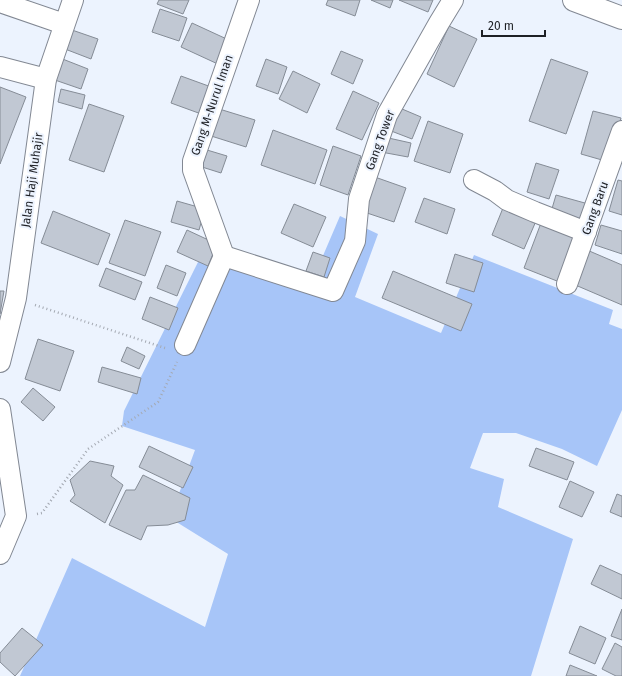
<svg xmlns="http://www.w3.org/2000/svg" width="622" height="676" font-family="'Fira Sans',sans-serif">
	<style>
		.forest { fill: #a7c5f8 }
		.building { fill: #c1c8d3; stroke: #858c96 }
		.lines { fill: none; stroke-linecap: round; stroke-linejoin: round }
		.minor-casing { stroke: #828893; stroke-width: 22 }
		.tertiary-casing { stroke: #828893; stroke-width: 24 }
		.path { stroke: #a4a9b2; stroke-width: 2.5; stroke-dasharray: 1 3; stroke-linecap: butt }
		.minor { stroke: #fff; stroke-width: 20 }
		.tertiary { stroke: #fff; stroke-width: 22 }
		.labels { text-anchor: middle; stroke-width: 4; stroke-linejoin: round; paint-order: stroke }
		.street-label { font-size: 12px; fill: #1e2025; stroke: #ecf3fe }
	</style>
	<rect width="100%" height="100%" fill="#ecf3fe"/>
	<path class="forest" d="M340,216L378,234L355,297L441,333L474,255L613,310L609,324L622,329V410L597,466L562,449L516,433H483L470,468L504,479L498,507L573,539L531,676H20L72,558L205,627L228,554L170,518L195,450L122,426L124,411L203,252L310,286Z"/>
	<g class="building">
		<path d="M159,0H189L183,14L157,4Z"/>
		<path d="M328,0H360L355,16L326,5Z"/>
		<path d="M371,0H393L390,8Z"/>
		<path d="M399,0H433L428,12Z"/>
		<path d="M160,9L187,18L179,41L152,32Z"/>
		<path d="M192,23L231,41L220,65L181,47Z"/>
		<path d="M449,26L477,39L454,87L427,74Z"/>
		<path d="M72,30L98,39L91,59L65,49Z"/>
		<path d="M341,51L363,60L353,84L331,74Z"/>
		<path d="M60,58L88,69L81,89L52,79Z"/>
		<path d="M266,59L287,67L278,94L256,86Z"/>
		<path d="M551,59L588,72L566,134L529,121Z"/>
		<path d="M293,71L320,84L307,113L279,99Z"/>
		<path d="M181,76L214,88L204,115L171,103Z"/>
		<path d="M0,87L26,97L0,164Z"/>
		<path d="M61,89L85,95L82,109L58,102Z"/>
		<path d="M353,91L379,103L362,140L336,129Z"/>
		<path d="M89,104L124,116L104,172L69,160Z"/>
		<path d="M395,106L421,117L412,139L386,129Z"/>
		<path d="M216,108L255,120L246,147L208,135Z"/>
		<path d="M593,111L621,118L609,162L581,154Z"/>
		<path d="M428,121L463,134L450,173L414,161Z"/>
		<path d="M273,130L327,150L315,184L261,165Z"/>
		<path d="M384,137L411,143L408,157L381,152Z"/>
		<path d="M333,146L361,156L348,195L320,185Z"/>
		<path d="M207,150L227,156L221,173L202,167Z"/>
		<path d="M536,163L559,170L549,199L527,192Z"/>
		<path d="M372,176L406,188L394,222L361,211Z"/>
		<path d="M618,180L622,181V215L609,211Z"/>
		<path d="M556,195L592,205L587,222L551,212Z"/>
		<path d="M424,198L455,209L447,234L415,222Z"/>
		<path d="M177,201L205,209L199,230L171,222Z"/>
		<path d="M294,204L326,217L313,247L281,233Z"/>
		<path d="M503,208L536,221L524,249L492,235Z"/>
		<path d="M53,211L110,234L98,265L41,243Z"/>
		<path d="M125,220L161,232L145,276L109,263Z"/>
		<path d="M541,223L579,238L562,283L524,268Z"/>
		<path d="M601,225L622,231V254L595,245Z"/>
		<path d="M187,230L217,244L208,266L177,252Z"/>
		<path d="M587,250L622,265V305L573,284Z"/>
		<path d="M313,252L330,258L324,277L306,271Z"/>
		<path d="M455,254L483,263L474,292L446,283Z"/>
		<path d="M166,265L186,273L177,296L157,288Z"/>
		<path d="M106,268L142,282L135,300L99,286Z"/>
		<path d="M393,271L472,304L461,331L382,298Z"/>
		<path d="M0,291H4L0,314Z"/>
		<path d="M150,297L178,308L169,330L142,319Z"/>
		<path d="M38,339L74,351L60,391L25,379Z"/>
		<path d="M127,347L145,356L139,369L121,361Z"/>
		<path d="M102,367L141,378L137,394L98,382Z"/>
		<path d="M33,388L55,407L43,421L21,402Z"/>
		<path d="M149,446L193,467L183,488L139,467Z"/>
		<path d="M536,448L574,462L567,480L529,466Z"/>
		<path d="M90,461L114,466L111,476L123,485L105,523L70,501L75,495L70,480Z"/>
		<path d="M143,475L190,498L185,520L168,525L147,526L141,540L109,525L126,490H135Z"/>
		<path d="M570,481L594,492L582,517L559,507Z"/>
		<path d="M617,494L622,496V517L610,512Z"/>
		<path d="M600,565L622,575V599L591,584Z"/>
		<path d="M622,609V640L611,636Z"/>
		<path d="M580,626L606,638L595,664L569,653Z"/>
		<path d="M22,628L43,645L15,676L0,662V653Z"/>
		<path d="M615,643L622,647V676H616L602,669Z"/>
		<path d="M570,665L597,676H566Z"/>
	</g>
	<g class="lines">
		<defs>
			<g id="minor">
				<path d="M0,2L64,24"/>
				<path d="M0,67L46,79"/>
				<path d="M474,180L495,191L507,200L535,212L586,232"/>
				<path d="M224,256L333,291L355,241L359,199L387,115L439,23L453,0"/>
				<path d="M224,256L193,170V161L249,0"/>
				<path d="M567,284L622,131"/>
				<path d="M185,345L224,256"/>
				<path d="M0,362L16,298L46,79L73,0"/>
				<path d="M0,409L16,516L0,554"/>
			</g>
			<path id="tertiary" d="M574,0L622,18"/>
		</defs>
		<use href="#minor" class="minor-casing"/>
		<use href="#tertiary" class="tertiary-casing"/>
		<g class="path">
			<path d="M35,305L165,348"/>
			<path d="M37,514L42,513L88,449L158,402L177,362"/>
		</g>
		<use href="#minor" class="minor"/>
		<use href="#tertiary" class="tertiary"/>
	</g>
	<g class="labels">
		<g class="street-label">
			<text transform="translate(212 105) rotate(-71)" y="4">Gang M-Nurul Iman</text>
			<text transform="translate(380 140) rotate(-70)" y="4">Gang Tower</text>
			<text transform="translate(32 180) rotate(-82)" y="4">Jalan Haji Muhajir</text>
			<text transform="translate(595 208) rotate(-70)" y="4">Gang Baru</text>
		</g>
	</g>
	<path d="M482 30v6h63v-6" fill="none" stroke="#1e2025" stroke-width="2"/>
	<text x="488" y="30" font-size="12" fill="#1e2025" stroke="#ecf3fe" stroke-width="3" paint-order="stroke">20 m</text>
</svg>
